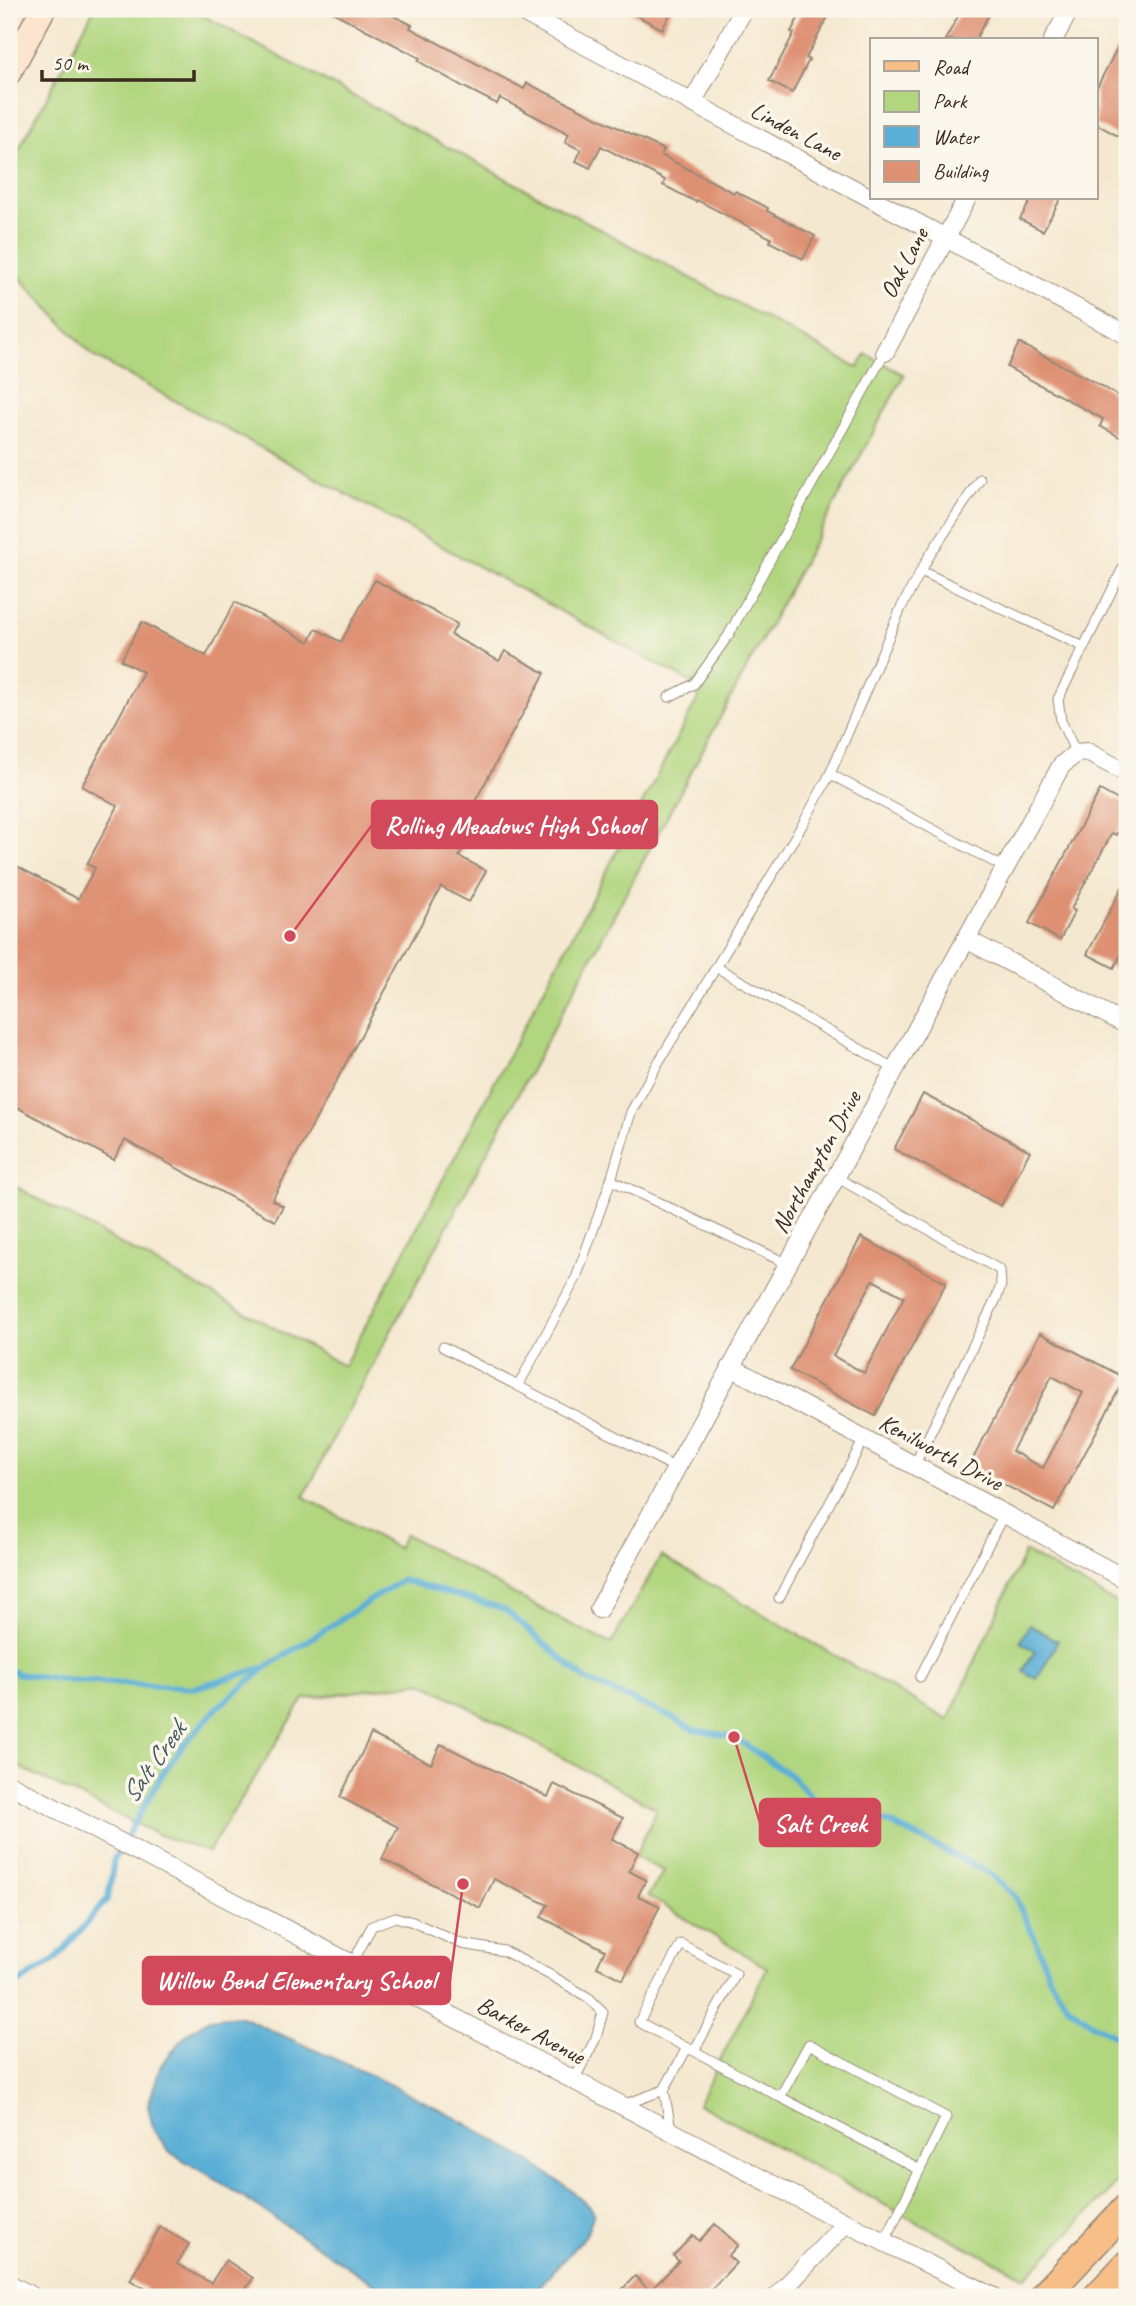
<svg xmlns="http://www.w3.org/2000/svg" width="1136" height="2306" font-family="Caveat,sans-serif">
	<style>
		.green { fill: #b1d67f; stroke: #76804e; stroke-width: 2 }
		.water { fill: #5aafd6; stroke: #4a6c7a; stroke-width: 2 }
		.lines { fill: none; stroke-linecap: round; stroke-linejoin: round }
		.stream { stroke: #5aafd6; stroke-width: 6 }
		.building { fill: #de9072; fill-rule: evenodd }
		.lane-casing { stroke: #988977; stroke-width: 11 }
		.street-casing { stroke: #988977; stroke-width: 20 }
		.secondary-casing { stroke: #988977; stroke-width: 27 }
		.primary-casing { stroke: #988977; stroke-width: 31 }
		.lane { stroke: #fff; stroke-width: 9 }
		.street { stroke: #fff; stroke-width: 18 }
		.secondary { stroke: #fce5cf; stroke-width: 24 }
		.primary { stroke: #f7be88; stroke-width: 28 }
		.labels { text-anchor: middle; stroke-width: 7; stroke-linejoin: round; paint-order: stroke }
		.street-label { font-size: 24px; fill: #3b2a1e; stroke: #fbf7ec }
		.water-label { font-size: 26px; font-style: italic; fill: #46595e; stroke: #fbf7ec }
		.leader { fill: none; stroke: #d1495b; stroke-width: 2.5 }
		.callout-dot { fill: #d1495b; stroke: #fbf7ec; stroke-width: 2.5 }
		.callout { fill: #d1495b; stroke: #d1495b; stroke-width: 2.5 }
		.callout-label { font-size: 26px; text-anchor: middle; font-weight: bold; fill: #fff }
	</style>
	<rect width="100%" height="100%" fill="#fbf7ec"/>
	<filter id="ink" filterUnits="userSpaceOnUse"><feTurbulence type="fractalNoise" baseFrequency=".0143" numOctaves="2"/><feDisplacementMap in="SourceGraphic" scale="14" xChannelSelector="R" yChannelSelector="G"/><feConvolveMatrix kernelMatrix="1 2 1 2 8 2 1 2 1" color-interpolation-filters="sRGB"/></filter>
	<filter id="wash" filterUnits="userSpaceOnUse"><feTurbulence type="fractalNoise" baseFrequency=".00686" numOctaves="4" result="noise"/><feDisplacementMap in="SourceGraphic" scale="28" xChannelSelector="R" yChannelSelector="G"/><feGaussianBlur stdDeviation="1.57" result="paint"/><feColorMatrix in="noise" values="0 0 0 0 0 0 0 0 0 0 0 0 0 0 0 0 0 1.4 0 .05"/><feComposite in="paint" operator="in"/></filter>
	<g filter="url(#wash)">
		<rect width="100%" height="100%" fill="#f5e8d0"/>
		<path class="green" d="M94,9H191L858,368L866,354L904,375L332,1441L304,1497L397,1548L405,1534L558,1618L611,1644L661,1556L948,1720L1025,1552L1127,1609V2173L1026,2277L911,2219L698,2104L767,1968L648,1896L664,1871L635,1857L657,1809L422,1682L304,1699L208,1852L159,1835L9,1762V1183L344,1366L703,689L93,356L9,266V168Z"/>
		<g class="water">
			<path d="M1029,1625L1058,1641L1037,1679L1023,1671L1035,1651L1020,1642Z"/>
			<path d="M239,2016C338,2060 441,2104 532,2163C556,2180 576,2190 594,2213L586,2235L530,2297H394L209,2175L171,2153L154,2131L148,2106L161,2065L188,2033L209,2019Z"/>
		</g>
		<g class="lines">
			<g class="stream">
				<path d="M9,1670L19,1674L66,1680L194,1688L263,1668"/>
				<path d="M9,1989L55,1960L108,1898L114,1859L163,1773L186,1742L219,1706L268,1666L402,1580L504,1609L586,1680L671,1717L694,1730L734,1737L794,1778L819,1806L890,1823L989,1873L1014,1895L1037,1943L1049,1977L1067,2005L1094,2025L1127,2042"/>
			</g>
		</g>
		<g id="blocks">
			<g class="building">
				<path d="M327,9H380L412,25L410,28L524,89L527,83L664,150L661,155L734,193L735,191L768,208L767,211L815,236L803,259L770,242L771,238L697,200L696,202L663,185L665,180L601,146L590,168L576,161L581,150L565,142L569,134L500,98L497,104L464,87L418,61L420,58Z"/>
				<path d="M624,9H673L662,29Z"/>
				<path d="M803,9H832L806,58L809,60L792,93L769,81L794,33L791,32Z"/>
				<path d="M962,9H992L975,40H945Z"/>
				<path d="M1127,29V141L1096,124V89Z"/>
				<path d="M1032,198H1061L1043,231L1020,219Z"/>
				<path d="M1019,343L1102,386L1127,402V441L1100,426L1103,419L1007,367Z"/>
				<path d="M375,580L457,624L451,635L499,661L505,651L545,673L461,827L471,833L459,856L486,871L469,902L441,887L272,1200L283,1206L275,1221L125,1140L114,1160L9,1103V862L78,899L95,868L87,864L118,806L82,786L143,672L121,660L142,622L206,656L235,602L309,642L316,629L341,642Z"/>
				<path d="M1100,790L1127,805V814L1116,835L1112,833L1071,909L1075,911L1060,940L1029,923Z"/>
				<path d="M1127,878V943L1114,968L1087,954Z"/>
				<path d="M923,1094L1030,1151L1001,1206L894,1149Z"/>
				<path d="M861,1237L946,1283L875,1416L790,1370ZM873,1280L904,1297L864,1373L833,1356Z"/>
				<path d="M1040,1333L1125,1378L1054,1511L969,1466ZM1052,1376L1083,1393L1043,1468L1012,1451Z"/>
				<path d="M371,1734L431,1764L441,1744L548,1797L554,1784L623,1818L612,1839L638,1852L629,1871L646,1880L638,1896L660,1906L623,1980L597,1967L605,1950L541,1917L548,1905L494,1879L480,1908L382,1859L398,1827L340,1797Z"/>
				<path d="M715,2224L738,2245L728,2256L736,2263L704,2297H615L635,2276L650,2291L679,2261L673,2256L693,2235L699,2241Z"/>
				<path d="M160,2227L189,2244L177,2264L211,2283L226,2260L253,2278L241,2297H140L146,2289L130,2280Z"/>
			</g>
		</g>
	</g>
	<g filter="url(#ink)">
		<use href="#blocks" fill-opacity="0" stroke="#988977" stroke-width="2"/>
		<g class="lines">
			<defs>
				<g id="lane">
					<path d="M921,571L1084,647"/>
					<path d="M669,697L694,684L728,636L885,352"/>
					<path d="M1076,753L1061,721L1058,699L1127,560"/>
					<path d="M830,774L1005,868"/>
					<path d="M716,967L895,1069"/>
					<path d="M836,1177L1000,1270L1001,1285L997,1297L914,1466"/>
					<path d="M611,1180L788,1264"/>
					<path d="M443,1347L676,1468"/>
					<path d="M518,1386L576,1278L611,1180L631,1112L658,1063L804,822L830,774L901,608L928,558L980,479"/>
					<path d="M779,1598L864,1439"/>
					<path d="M920,1677L1004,1514"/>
					<path d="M352,1964L372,1926L395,1917L413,1922L462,1944L504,1951L552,1976L589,1998L603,2012L596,2038L574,2080"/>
					<path d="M694,2051L736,1974L681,1944L639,2022L687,2048L694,2051L780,2097L809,2044L946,2117L884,2242"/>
					<path d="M780,2097L920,2170"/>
					<path d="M623,2105L664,2090"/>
					<path d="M671,2130L664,2090L687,2048"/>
				</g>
				<g id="street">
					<path d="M517,9L1127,335"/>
					<path d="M1053,40L1070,9"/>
					<path d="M692,103L744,9"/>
					<path d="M885,352L967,198"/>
					<path d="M966,939L1127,1025"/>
					<path d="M731,1367L1127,1580"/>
					<path d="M599,1609L1061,766L1076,753L1087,752L1127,773"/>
					<path d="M9,1784L846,2223L994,2297"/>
					<path d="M9,2284L33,2297"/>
					<path d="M776,2297L846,2223"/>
				</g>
				<path id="secondary" d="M9,72L43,9"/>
				<g id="primary">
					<path d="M1043,2297L1127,2208"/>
					<path d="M1097,2297L1127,2265"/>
				</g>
			</defs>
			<use href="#lane" class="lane-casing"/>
			<use href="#street" class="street-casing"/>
			<use href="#secondary" class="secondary-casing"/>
			<use href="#primary" class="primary-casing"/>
			<use href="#lane" class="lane"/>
			<use href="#street" class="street"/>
			<use href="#secondary" class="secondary"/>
			<use href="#primary" class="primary"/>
		</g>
	</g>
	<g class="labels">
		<g class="street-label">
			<text transform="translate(796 131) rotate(28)" y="8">Linden Lane</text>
			<text transform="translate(904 263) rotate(-62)" y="8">Oak Lane</text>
			<text transform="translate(816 1162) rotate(-61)" y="8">Northampton Drive</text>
			<text transform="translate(941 1452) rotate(28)" y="8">Kenilworth Drive</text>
			<text transform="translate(531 2030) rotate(28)" y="8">Barker Avenue</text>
		</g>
		<g class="water-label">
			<text transform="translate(153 1762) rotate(-55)" y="9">Salt Creek</text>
		</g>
	</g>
	<path class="leader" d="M290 936L372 825M734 1737L760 1823M463 1884L450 1980"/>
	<g class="callout-dot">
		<circle cx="290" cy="936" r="7"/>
		<circle cx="734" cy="1737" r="7"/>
		<circle cx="463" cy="1884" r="7"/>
	</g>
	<g class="callout">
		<rect x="372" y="801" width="285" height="47" rx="7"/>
		<rect x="760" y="1799" width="120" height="47" rx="7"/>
		<rect x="143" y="1957" width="307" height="47" rx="7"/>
	</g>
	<g class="callout-label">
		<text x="514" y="834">Rolling Meadows High School</text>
		<text x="820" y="1832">Salt Creek</text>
		<text x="296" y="1989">Willow Bend Elementary School</text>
	</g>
	<rect width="1136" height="2306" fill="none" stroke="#fbf7ec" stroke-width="35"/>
	<rect x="870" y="38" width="228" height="161" fill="#fbf7ec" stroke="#aea59a" stroke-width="2"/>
	<rect x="884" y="61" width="35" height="10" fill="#f7be88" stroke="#aea59a" stroke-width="2"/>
	<text x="933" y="74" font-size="21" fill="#3b2a1e">Road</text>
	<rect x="884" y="91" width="35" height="21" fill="#b1d67f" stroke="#aea59a" stroke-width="2"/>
	<text x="933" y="108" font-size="21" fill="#3b2a1e">Park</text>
	<rect x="884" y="126" width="35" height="21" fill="#5aafd6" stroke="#aea59a" stroke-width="2"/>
	<text x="933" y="144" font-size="21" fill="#3b2a1e">Water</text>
	<rect x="884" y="161" width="35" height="21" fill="#de9072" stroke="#aea59a" stroke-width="2"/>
	<text x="933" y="178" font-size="21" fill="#3b2a1e">Building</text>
	<path d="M42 70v10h152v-10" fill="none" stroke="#3b2a1e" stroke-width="3.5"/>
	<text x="52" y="70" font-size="21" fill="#3b2a1e" stroke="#fbf7ec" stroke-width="5" paint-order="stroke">50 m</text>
</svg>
